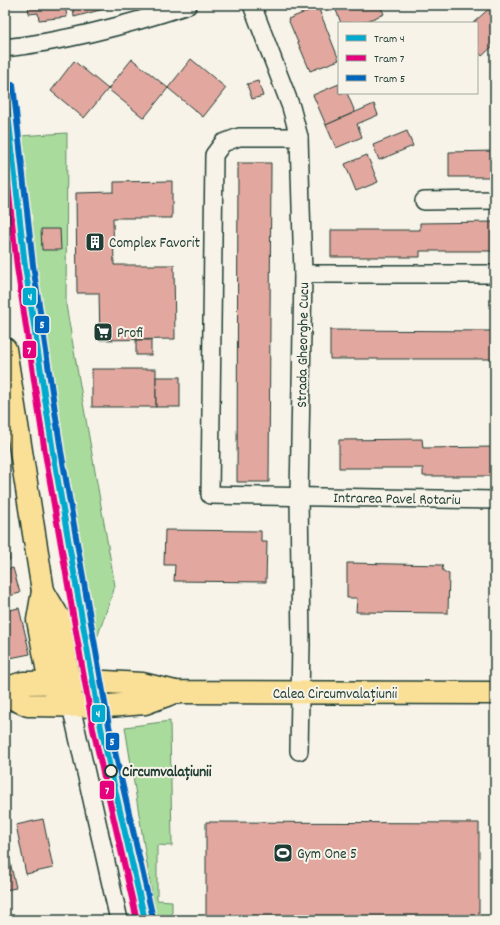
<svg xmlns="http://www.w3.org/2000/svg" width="500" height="925" font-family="Dekko,sans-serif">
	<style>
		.green { fill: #a8db9c; stroke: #648c68 }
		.building { fill: #e2a89f; stroke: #1f3d34 }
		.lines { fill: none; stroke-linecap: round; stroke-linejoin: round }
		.minor-casing { stroke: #1f3d34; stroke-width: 20 }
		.major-casing { stroke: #1f3d34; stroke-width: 25 }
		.minor { stroke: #f7f3e8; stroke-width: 17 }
		.major { stroke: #fadf96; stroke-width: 22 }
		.tram-1-casing { stroke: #f7f3e8; stroke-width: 9 }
		.tram-2-casing { stroke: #f7f3e8; stroke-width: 9 }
		.tram-3-casing { stroke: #f7f3e8; stroke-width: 9 }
		.tram-1 { stroke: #00a9ce; stroke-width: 6 }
		.tram-2 { stroke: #e5007d; stroke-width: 6 }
		.tram-3 { stroke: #0065bd; stroke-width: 6 }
		.stop-dot { fill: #f7f3e8; stroke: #1f3d34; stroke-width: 2 }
		.labels { text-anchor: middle; stroke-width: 4; stroke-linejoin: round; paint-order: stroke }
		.poi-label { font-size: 15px; fill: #1f3d34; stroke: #f7f3e8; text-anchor: start }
		.street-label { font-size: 15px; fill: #1f3d34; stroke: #f7f3e8 }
		.stop-label { font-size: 15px; font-weight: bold; fill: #1f3d34; stroke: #f7f3e8; text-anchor: start }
		.line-badge { stroke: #f7f3e8; stroke-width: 1.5 }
		.badge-label { font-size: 11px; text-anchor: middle; font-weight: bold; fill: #fff }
	</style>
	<rect width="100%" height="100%" fill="#f7f3e8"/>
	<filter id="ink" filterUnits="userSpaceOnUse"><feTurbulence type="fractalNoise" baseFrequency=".025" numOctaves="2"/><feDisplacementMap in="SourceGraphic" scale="8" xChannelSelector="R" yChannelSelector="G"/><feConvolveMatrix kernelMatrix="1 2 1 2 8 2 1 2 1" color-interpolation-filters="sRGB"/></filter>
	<g filter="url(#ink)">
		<g class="green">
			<path d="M67,133L66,305L115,586L97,638L91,641L26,200L19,136Z"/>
			<path d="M170,721L172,846L157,845V900L172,901V920H156L125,727Z"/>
		</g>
		<g class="building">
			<path d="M28,5H65L67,17L39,20L38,13L29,14Z"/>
			<path d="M73,5H99L100,10L74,17Z"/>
			<path d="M99,5H119L100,10Z"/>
			<path d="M334,5H380L384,14L362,23H341Z"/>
			<path d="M493,5H495V44L482,56L477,50V23H473Z"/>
			<path d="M318,7L339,60L310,71L288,19Z"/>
			<path d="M132,59L168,88L144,118L108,89Z"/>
			<path d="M191,59L226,88L203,117L168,88Z"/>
			<path d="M74,61L108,89L84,118L51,91Z"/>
			<path d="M258,81L263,96L252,99L247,84Z"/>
			<path d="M339,84V93H347L355,112L326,125L313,95Z"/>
			<path d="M374,104L378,115L357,124L362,137L336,148L326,125Z"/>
			<path d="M407,131L413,146L379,160L373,145Z"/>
			<path d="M495,151V177H449V152Z"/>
			<path d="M367,155L378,182L356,191L345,164Z"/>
			<path d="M238,163H271L269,482H237Z"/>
			<path d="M172,181V218H113L114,265H174L175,339L100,340L99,293H77L76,193L114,192V182Z"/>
			<path d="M495,222V251H420V257H331V230H420V223Z"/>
			<path d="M41,229H60L61,250H42Z"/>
			<path d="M330,330L495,331V359H330Z"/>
			<rect x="136" y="340" width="15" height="15"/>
			<rect x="92" y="369" width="64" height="38"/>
			<rect x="156" y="377" width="24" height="30"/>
			<path d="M422,439L423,448L495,447V476H423V468H339V440Z"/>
			<path d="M165,530L261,531V542H267L266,582L174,581L175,565H164Z"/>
			<path d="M5,533L10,560L5,561Z"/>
			<path d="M347,563L442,565L443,571L449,574L448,613L356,612L357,598H347Z"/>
			<path d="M13,568L20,593L5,597V570Z"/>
			<path d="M19,608L30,654L5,659V611Z"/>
			<path d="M43,819L53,868L26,874L16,825Z"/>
			<path d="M206,822L479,823V920H206Z"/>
			<path d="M5,840L16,888L5,890Z"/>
		</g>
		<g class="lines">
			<defs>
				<g id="minor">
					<path d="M252,5L291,107L299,137L303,274L299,497L301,644L299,751"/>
					<path d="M5,48C68,41 128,25 188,5"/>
					<path d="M299,137H239L223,143L214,155L210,495L495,500"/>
					<path d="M424,201L495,200"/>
					<path d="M303,274H495"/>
					<path d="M71,706L119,920"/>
					<path d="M98,706L145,920"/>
				</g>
				<g id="major">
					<path d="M5,349L43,591L38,620L50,683L71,706"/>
					<path d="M43,591L59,618L71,697"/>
					<path d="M5,689L23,683L105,682L142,684L175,692L495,693"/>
					<path d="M5,695L28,705L108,706L145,703L175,692"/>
				</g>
			</defs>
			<use href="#minor" class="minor-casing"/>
			<use href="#major" class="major-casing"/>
			<use href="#minor" class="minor"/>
			<use href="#major" class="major"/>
			<defs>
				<path id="tram-1" d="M5,86L25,266L53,452L101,728L145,920"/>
				<path id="tram-2" d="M5,158L17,267L45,453L93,729L137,920"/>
				<path id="tram-3" d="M13,85L33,265L61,451L109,726L153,918"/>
			</defs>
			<use href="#tram-1" class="tram-1-casing"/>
			<use href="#tram-2" class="tram-2-casing"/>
			<use href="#tram-3" class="tram-3-casing"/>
			<use href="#tram-1" class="tram-1"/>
			<use href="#tram-2" class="tram-2"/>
			<use href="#tram-3" class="tram-3"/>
		</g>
	</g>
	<defs>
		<symbol id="building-square" viewBox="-11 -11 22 22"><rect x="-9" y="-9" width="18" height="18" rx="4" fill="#1f3d34" stroke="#f7f3e8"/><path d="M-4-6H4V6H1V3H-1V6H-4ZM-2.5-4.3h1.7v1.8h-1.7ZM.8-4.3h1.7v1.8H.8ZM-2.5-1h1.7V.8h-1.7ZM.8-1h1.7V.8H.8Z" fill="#fff"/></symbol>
		<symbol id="supermarket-square" viewBox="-11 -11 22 22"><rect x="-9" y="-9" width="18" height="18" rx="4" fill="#1f3d34" stroke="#f7f3e8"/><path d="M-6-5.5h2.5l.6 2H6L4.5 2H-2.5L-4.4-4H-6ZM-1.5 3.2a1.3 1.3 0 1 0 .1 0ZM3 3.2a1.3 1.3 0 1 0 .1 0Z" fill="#fff"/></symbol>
		<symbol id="stadium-square" viewBox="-11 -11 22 22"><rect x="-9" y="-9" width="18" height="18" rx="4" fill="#1f3d34" stroke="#f7f3e8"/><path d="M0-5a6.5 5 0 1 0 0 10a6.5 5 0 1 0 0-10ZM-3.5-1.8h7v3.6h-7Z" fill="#fff"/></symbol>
	</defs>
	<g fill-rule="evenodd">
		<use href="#building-square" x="84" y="231" width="22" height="22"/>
		<use href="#supermarket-square" x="92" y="321" width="22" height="22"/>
		<use href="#stadium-square" x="272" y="842" width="22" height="22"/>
	</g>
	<circle class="stop-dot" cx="111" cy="771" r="6"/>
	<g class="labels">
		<g class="poi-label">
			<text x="109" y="247">Complex Favorit</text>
			<text x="117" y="337">Profi</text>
			<text x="297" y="858">Gym One 5</text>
		</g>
		<g class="street-label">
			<text transform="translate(302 345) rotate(-89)" y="5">Strada Gheorghe Cucu</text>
			<text transform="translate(397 498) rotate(1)" y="5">Intrarea Pavel Rotariu</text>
			<text x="335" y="698">Calea Circumvalațiunii</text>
		</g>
		<g class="stop-label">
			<text x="122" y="776">Circumvalațiunii</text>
		</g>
	</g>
	<g class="line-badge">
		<rect x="22" y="287" width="15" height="19" rx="4" fill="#00a9ce"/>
		<rect x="34" y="315" width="16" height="19" rx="4" fill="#0065bd"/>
		<rect x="22" y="340" width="15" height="19" rx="4" fill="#e5007d"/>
		<rect x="91" y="704" width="15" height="19" rx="4" fill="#00a9ce"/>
		<rect x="105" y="732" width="15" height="19" rx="4" fill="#0065bd"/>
		<rect x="99" y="780" width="16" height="20" rx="4" fill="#e5007d"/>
	</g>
	<g class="badge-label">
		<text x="30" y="300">4</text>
		<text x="42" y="328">5</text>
		<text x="29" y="354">7</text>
		<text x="98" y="717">4</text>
		<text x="112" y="745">5</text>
		<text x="107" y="794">7</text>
	</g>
	<rect width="500" height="925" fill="none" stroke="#f7f3e8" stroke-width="20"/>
	<rect x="10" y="10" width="480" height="905" fill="none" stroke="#1f3d34" stroke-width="1.5" filter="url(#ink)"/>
	<rect x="338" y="22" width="140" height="72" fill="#f7f3e8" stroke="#a1aaa0"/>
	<rect x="346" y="35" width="20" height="6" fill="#00a9ce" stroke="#a1aaa0"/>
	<text x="374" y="42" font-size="12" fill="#1f3d34">Tram 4</text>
	<rect x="346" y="55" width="20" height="6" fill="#e5007d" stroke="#a1aaa0"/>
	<text x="374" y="62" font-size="12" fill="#1f3d34">Tram 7</text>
	<rect x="346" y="75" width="20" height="6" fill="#0065bd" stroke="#a1aaa0"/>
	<text x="374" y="82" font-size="12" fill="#1f3d34">Tram 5</text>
</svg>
